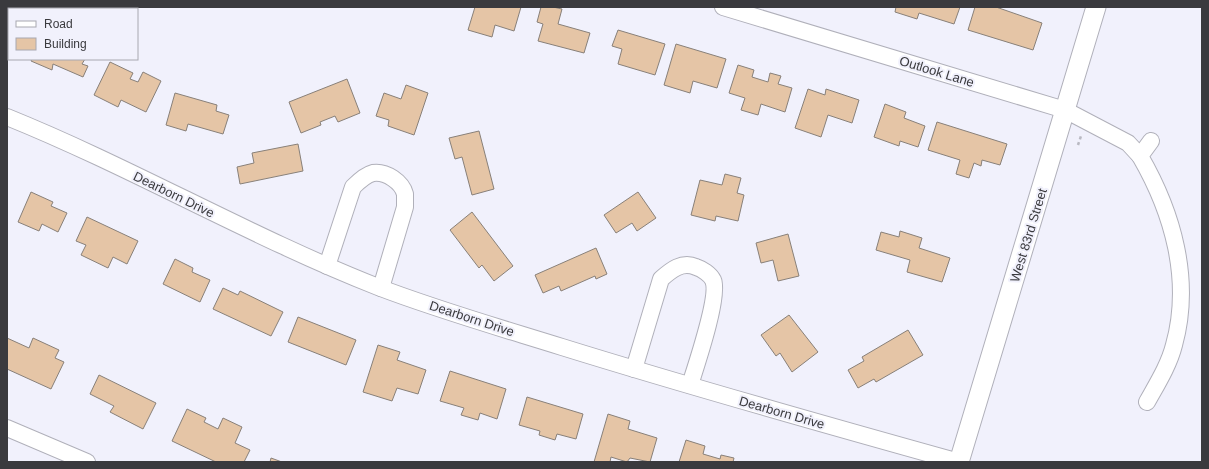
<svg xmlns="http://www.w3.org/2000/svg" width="1209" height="469" font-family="Helvetica,sans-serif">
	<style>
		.building { fill: #e5c5a6; stroke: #888079 }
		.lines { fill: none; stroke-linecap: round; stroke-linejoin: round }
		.minor-casing { stroke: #b0b0ba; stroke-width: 18 }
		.tertiary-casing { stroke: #b0b0ba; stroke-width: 21 }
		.path { stroke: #b9b9c2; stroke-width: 2.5; stroke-dasharray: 3 3; stroke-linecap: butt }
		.minor { stroke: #fff; stroke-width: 16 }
		.tertiary { stroke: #fff; stroke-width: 19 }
		.labels { text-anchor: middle; stroke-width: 4; stroke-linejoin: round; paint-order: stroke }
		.street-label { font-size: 13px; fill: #3a3a3e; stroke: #f1f1fc }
	</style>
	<rect width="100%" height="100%" fill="#f1f1fc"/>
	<g class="building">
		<path d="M475,7H521L514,31L495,25L492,37L468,30Z"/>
		<path d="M541,7H553L562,9L558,24L590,33L584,53L538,41L543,24L537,22Z"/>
		<path d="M896,7H960L954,24L919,13L917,19L895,12Z"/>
		<path d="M975,7H996L1042,23L1033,50L968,30Z"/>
		<path d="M7,24L9,25V49H7Z"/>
		<path d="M618,30L665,44L655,75L618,64L622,49L612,46Z"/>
		<path d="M676,44L726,59L717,88L693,81L690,93L664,85Z"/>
		<path d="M32,59H85L82,64L88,66L83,77L53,64L52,70L31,61Z"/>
		<path d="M110,62L133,73L130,79L138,82L143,72L161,81L146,112L121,100L118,107L94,95Z"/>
		<path d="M738,65L754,70L752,77L768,82L770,73L781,76L778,84L792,88L785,112L761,104L758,115L741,110L745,98L729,93Z"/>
		<path d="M347,79L360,113L338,122L335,116L320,122L321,125L301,133L289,102Z"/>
		<path d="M406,85L428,93L414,135L388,126L389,120L376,116L384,93L401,99Z"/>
		<path d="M808,89L825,95L826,89L859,100L852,123L828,115L821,137L795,128Z"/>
		<path d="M175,93L217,105L216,111L229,115L223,134L188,124L186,131L166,125Z"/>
		<path d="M885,104L906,112L904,118L925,126L918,147L900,141L899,146L874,137Z"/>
		<path d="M937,122L1007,144L1000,165L982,160L981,166L974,163L969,178L956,174L960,160L928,150Z"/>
		<path d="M479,131L494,189L472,195L462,157L455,159L449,138Z"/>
		<path d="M298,144L303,171L240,184L237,167L254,163L252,153Z"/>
		<path d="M725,174L741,178L737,193L744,195L738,221L716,216L715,221L691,215L700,180L722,185Z"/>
		<path d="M31,192L53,202L51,206L67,213L58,232L42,224L39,231L18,222Z"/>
		<path d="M638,192L656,218L637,231L632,223L616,233L604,215Z"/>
		<path d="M472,212L513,266L494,281L482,265L479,268L450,230Z"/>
		<path d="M87,217L138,241L127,264L113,257L108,268L81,255L86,245L76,241Z"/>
		<path d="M900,231L922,238L919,248L950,258L942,282L907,272L910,260L876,250L881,232L899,237Z"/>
		<path d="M788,234L799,276L778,281L773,260L761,263L756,243Z"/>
		<path d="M596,248L607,274L596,279L595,276L561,291L559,286L543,293L535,275Z"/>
		<path d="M175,259L193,268L192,272L210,280L200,302L163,284Z"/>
		<path d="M223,288L238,295L240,291L283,312L271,336L213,309Z"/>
		<path d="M789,315L818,352L792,372L780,353L776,356L761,335Z"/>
		<path d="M298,317L356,340L346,365L288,342Z"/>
		<path d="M908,330L923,355L876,382L874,379L858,388L848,370L864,361L862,357Z"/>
		<path d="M7,338L29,348L33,338L59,350L55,358L64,362L51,389L7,369Z"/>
		<path d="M378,345L400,352L397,360L426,370L418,394L397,388L392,401L363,392Z"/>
		<path d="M450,371L506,389L497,419L480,413L478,420L461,415L464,408L440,401Z"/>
		<path d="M99,375L156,403L143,429L110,412L114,406L90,394Z"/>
		<path d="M527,397L583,414L576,439L557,434L555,440L539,435L540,431L519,425Z"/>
		<path d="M187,409L206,418L204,422L218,429L223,418L242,427L235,443L250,450L244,462H216L172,441Z"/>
		<path d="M608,414L630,421L628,429L657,438L650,462L630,458L627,462L611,457L610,462H594Z"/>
		<path d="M686,440L705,446L703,454L720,459L721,455L734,458L733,462H679Z"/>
		<path d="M271,458L282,462H270Z"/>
	</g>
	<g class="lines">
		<defs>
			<g id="minor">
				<path d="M723,7L1065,110L1128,143L1140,156"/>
				<path d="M7,117C133,168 251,237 378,287C438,310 501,328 562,347C694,388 826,425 959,462"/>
				<path d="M327,266L353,187C358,182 365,175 373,173C386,171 402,182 405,194C405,198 405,203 405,207L381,288"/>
				<path d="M634,369L661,279C671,270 682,261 696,267C702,269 710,274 713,280C720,295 696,366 690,385"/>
				<path d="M1147,402C1157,384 1169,365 1174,345C1192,280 1173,213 1140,156L1151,141"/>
				<path d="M7,428L87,462"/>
			</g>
			<path id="tertiary" d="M959,462L1096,7"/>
		</defs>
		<use href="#minor" class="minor-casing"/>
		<use href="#tertiary" class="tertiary-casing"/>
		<path class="path" d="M1078,145L1081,136"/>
		<use href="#minor" class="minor"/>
		<use href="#tertiary" class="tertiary"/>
	</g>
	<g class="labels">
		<g class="street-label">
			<text transform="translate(937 71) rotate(17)" y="5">Outlook Lane</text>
			<text transform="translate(174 194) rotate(26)" y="5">Dearborn Drive</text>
			<text transform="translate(1028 235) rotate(-73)" y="5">West 83rd Street</text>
			<text transform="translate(472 318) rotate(18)" y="5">Dearborn Drive</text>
			<text transform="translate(782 412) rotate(16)" y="5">Dearborn Drive</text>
		</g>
	</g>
	<rect width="1209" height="469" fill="none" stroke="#3a3a3e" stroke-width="16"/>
	<rect x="8" y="8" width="130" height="52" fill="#f1f1fc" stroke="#a8a8b0"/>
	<rect x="16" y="21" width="20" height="6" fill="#ffffff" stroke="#a8a8b0"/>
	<text x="44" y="28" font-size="12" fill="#3a3a3e">Road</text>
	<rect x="16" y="38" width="20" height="12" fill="#e5c5a6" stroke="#a8a8b0"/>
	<text x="44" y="48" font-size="12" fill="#3a3a3e">Building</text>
</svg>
